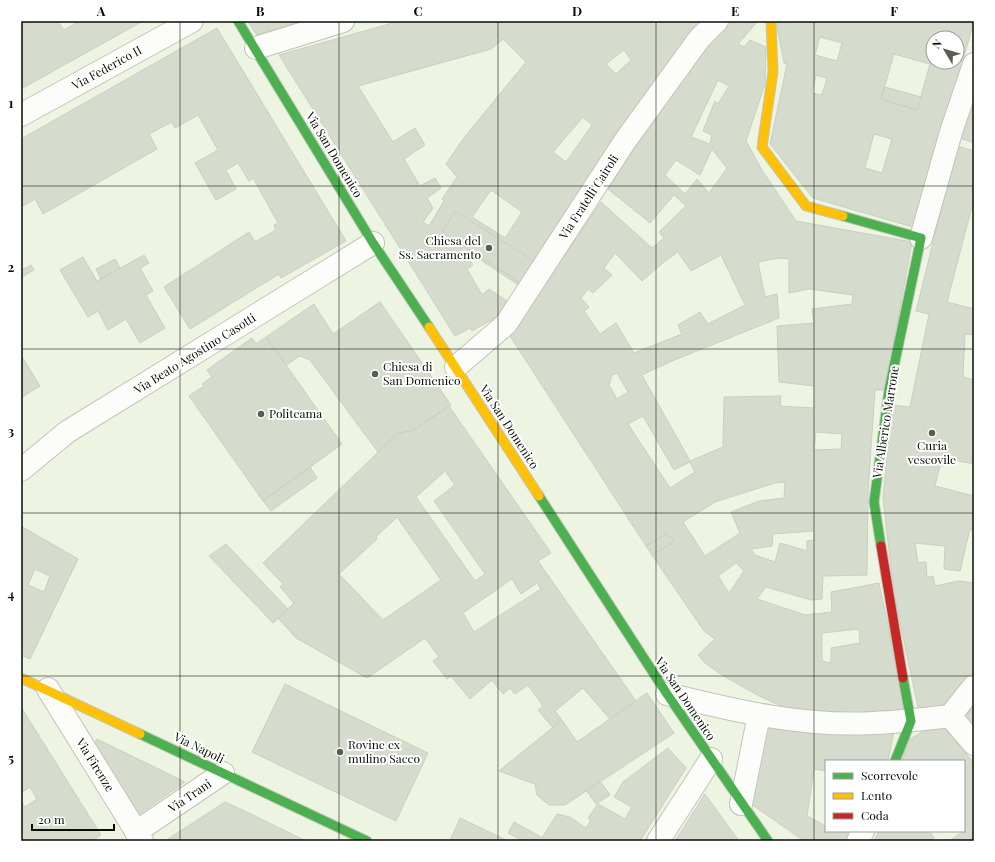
<svg xmlns="http://www.w3.org/2000/svg" width="995" height="862" font-family="'Playfair Display',serif">
	<style>
		.building { fill: #d5dbcd; stroke: #cad0c1; fill-rule: evenodd }
		.lines { fill: none; stroke-linecap: round; stroke-linejoin: round }
		.street-casing { stroke: #c0c6b7; stroke-width: 24 }
		.fast-casing { stroke: #c0c6b7; stroke-width: 11 }
		.slow-casing { stroke: #c0c6b7; stroke-width: 11 }
		.jam-casing { stroke: #c0c6b7; stroke-width: 11 }
		.street { stroke: #fcfdfa; stroke-width: 22 }
		.fast { stroke: #4caf50; stroke-width: 9 }
		.slow { stroke: #ffc107; stroke-width: 9 }
		.jam { stroke: #c62828; stroke-width: 9 }
		.grid { fill: none; stroke: #090d03; stroke-width: 1; stroke-opacity: 0.55 }
		.poi-dot { fill: #595e51; stroke: #fff; stroke-width: 1.5 }
		.labels { text-anchor: middle; stroke-width: 4; stroke-linejoin: round; paint-order: stroke }
		.street-label { font-size: 12px; fill: #090d03; stroke: #fff }
		.poi-label { font-size: 12px; fill: #090d03; stroke: #fff; text-anchor: start }
		.neatline { fill: none; stroke: #090d03; stroke-width: 1.5 }
		.grid-label { font-size: 13px; text-anchor: middle; font-weight: bold; fill: #090d03 }
	</style>
	<rect width="100%" height="100%" fill="#edf4e1"/>
	<g class="building">
		<path d="M21,21H58L64,30L80,21H143L21,89Z"/>
		<path d="M248,21H302L257,35Z"/>
		<path d="M248,21H302L257,35Z"/>
		<path d="M400,21H706L523,288L460,246L473,265L467,269L482,295L489,289L510,303L505,312L472,331L470,328L455,336L279,55ZM503,39L526,62L463,139L446,164L457,177L442,199L444,201L429,226L423,222L433,208L427,198L441,188L435,178L420,186L404,159L425,145L415,128L393,142L358,86L491,49ZM624,50L631,60L616,74L606,64ZM583,117L592,125L566,162L553,152ZM491,190L522,212L505,238L472,217Z"/>
		<path d="M727,21H758L738,44L744,47L750,40L766,47L765,84L746,141L762,170L796,221L912,242L885,390H875L868,492L867,575L823,576L822,599L811,600L766,587L757,599L805,615L832,612L831,592L879,583L906,712L871,715L788,709L759,696L722,675L705,663L698,655L715,639L704,631L652,555L675,541L666,534L646,546L510,336L601,202L652,248L664,238L659,232L686,206L674,195L650,223L608,189L701,47ZM718,80L729,86L718,104L715,101L703,131L712,135L710,144L691,137ZM712,149L727,168L709,193L697,179L685,194L665,175L676,160L700,175ZM678,252L691,271L721,255L745,305L708,324L700,312L678,325L682,334L634,353L616,323L600,334L584,311L589,307L581,298L588,289L593,293L612,275L604,268L615,253L642,281L664,262ZM779,258L789,259V293L809,289L853,295L852,304L812,309L814,323L777,326L779,382L814,386V408L780,406L781,396L724,397L723,447L690,461L642,375L672,361L779,318L777,294L765,297L758,262ZM617,373L628,392L617,399L609,385L612,375ZM643,416L674,470L690,462L695,472L670,488L628,424ZM816,432L842,434L841,449L814,450ZM785,482L784,498L759,501L731,512L740,533L705,556L683,522L715,502L775,483ZM814,531V540L807,541V551L780,543L775,562L755,555L751,549L772,546L773,534ZM736,563L744,571L729,593L718,576ZM859,629L860,643L831,648V663L822,661V633Z"/>
		<path d="M776,21H974L916,228L813,198L770,144L787,64L784,63ZM820,37L842,43L837,61L815,55ZM933,38H957V62H933ZM894,54L930,64L917,110L881,99ZM816,75L827,78L822,95L812,93ZM874,134L892,139L882,173L865,168Z"/>
		<path d="M217,28L346,241L281,278L279,274L190,329L164,287L249,232L255,242L276,230L274,225L278,223L253,178L249,181L238,163L226,170L236,189L216,200L195,163L218,150L198,115L175,128L172,122L149,134L157,149L43,214L35,199L21,207V139Z"/>
		<path d="M885,87L921,97L917,110L881,99Z"/>
		<path d="M974,97V143L960,138Z"/>
		<path d="M957,146L974,151V199L947,302L974,309V335L965,334L963,377L974,380V464L948,459L944,466H940L935,486L974,496V530L970,529L960,571L944,569L945,546L915,543L918,563L926,562L927,577L933,576L935,586L959,581L974,583V680L946,704L919,712L894,594L883,498L892,405L910,407L929,314L916,311Z"/>
		<path d="M455,211L537,263L522,284L442,232Z"/>
		<path d="M144,255L149,263L140,268L153,291L146,295L165,328L140,343L126,319L108,330L98,311L88,317L60,270L83,257L97,281Z"/>
		<path d="M115,259L120,268L101,279L96,269Z"/>
		<path d="M31,265L34,270L22,277L21,270Z"/>
		<path d="M380,302L451,405L414,430L397,434L378,452L310,360L300,356L286,365L266,337L314,304L333,334Z"/>
		<path d="M266,337L342,444L263,501L189,396L204,386L202,384L212,377L207,370L252,338L256,344Z"/>
		<path d="M21,355L40,386L21,398Z"/>
		<path d="M449,406L551,553L538,561L636,701L610,719L583,688L555,711L562,720L553,728L538,710L543,706L528,685L515,694L510,688L503,694L492,680L470,699L451,676L447,679L433,661L439,657L425,638L367,678L296,638L278,618L294,603L280,587L283,584L263,563L397,434L414,430ZM445,471L455,485L434,501L485,574L475,581L416,497ZM397,517L441,580L383,620L339,574L377,539L376,537ZM512,579L521,594L537,583L541,589L474,632L463,613Z"/>
		<path d="M310,467L317,478L271,511L263,501Z"/>
		<path d="M21,526L78,559L30,659L21,655ZM35,569L50,576L44,592L28,585Z"/>
		<path d="M666,534L675,541L652,555L646,546Z"/>
		<path d="M226,544L288,609L273,623L209,556Z"/>
		<path d="M285,684L428,753L396,821L252,752Z"/>
		<path d="M647,693L674,733L565,805H549L537,795L535,784L499,771L562,720L577,742Z"/>
		<path d="M974,705V729L963,720Z"/>
		<path d="M21,707L101,835L92,841H21V801L25,807L37,799L30,787L21,793Z"/>
		<path d="M939,721L974,763V841H949L964,831V761H902L909,740Z"/>
		<path d="M768,724L894,731L888,761H826V771L814,769L807,816L826,826V831H859L853,841H804L751,804Z"/>
		<path d="M97,739L185,782L138,815L94,745Z"/>
		<path d="M668,748L686,768L640,841H540L557,814L570,817L586,828L591,820L588,818L598,804L625,819L632,807L614,797L623,782Z"/>
		<path d="M600,781L610,795L596,804L586,790Z"/>
		<path d="M705,794L718,812L739,841H675Z"/>
		<path d="M225,802L251,814L306,841H165Z"/>
		<path d="M460,818L479,827L508,841H450Z"/>
		<path d="M514,822L543,838L540,841H523L508,833Z"/>
		<path d="M879,831H929L934,838L929,841H874Z"/>
	</g>
	<g class="lines">
		<defs>
			<g id="street">
				<path d="M256,48L343,21"/>
				<path d="M21,115L192,21"/>
				<path d="M921,238L951,132L974,64"/>
				<path d="M456,367L506,324L625,141L699,39L717,21"/>
				<path d="M21,470L67,432L373,243"/>
				<path d="M48,689L142,841"/>
				<path d="M667,694C735,711 804,727 874,723C900,722 925,719 950,716L974,686"/>
				<path d="M950,716L974,744"/>
				<path d="M741,804L759,715"/>
				<path d="M136,832L223,773"/>
				<path d="M658,841L711,759"/>
				<path d="M858,841L863,831"/>
			</g>
			<g id="fast">
				<path d="M238,21L373,243L429,327"/>
				<path d="M843,216L921,238L889,390L874,502L881,546"/>
				<path d="M539,496L667,694L768,841"/>
				<path d="M140,734L367,841"/>
				<path d="M895,761L911,721L903,678"/>
			</g>
			<g id="slow">
				<path d="M771,21L773,72L762,147L806,206L843,216"/>
				<path d="M429,327L539,496"/>
				<path d="M21,678L140,734"/>
			</g>
			<path id="jam" d="M881,546L903,678"/>
		</defs>
		<use href="#street" class="street-casing"/>
		<use href="#fast" class="fast-casing"/>
		<use href="#slow" class="slow-casing"/>
		<use href="#jam" class="jam-casing"/>
		<use href="#street" class="street"/>
		<use href="#fast" class="fast"/>
		<use href="#slow" class="slow"/>
		<use href="#jam" class="jam"/>
	</g>
	<path class="grid" d="M180,21V841M339,21V841M498,21V841M656,21V841M814,21V841M21,186H974M21,349H974M21,513H974M21,676H974"/>
	<g class="poi-dot">
		<circle cx="489" cy="248" r="4"/>
		<circle cx="375" cy="374" r="4"/>
		<circle cx="261" cy="414" r="4"/>
		<circle cx="932" cy="433" r="4"/>
		<circle cx="340" cy="752" r="4"/>
	</g>
	<g class="labels">
		<g class="street-label">
			<text transform="translate(107 68) rotate(-29)" y="4">Via Federico II</text>
			<text transform="translate(334 155) rotate(59)" y="4">Via San Domenico</text>
			<text transform="translate(589 197) rotate(-57)" y="4">Via Fratelli Cairoli</text>
			<text transform="translate(195 354) rotate(-32)" y="4">Via Beato Agostino Casotti</text>
			<text transform="translate(886 422) rotate(-81)" y="4">Via Alberico Marrone</text>
			<text transform="translate(509 427) rotate(57)" y="4">Via San Domenico</text>
			<text transform="translate(685 699) rotate(56)" y="4">Via San Domenico</text>
			<text transform="translate(199 748) rotate(26)" y="4">Via Napoli</text>
			<text transform="translate(95 765) rotate(58)" y="4">Via Firenze</text>
			<text transform="translate(190 796) rotate(-34)" y="4">Via Trani</text>
		</g>
		<g class="poi-label">
			<text x="481" y="245" text-anchor="end">Chiesa del<tspan x="481" dy="14">Ss. Sacramento</tspan></text>
			<text x="383" y="371">Chiesa di<tspan x="383" dy="14">San Domenico</tspan></text>
			<text x="269" y="418">Politeama</text>
			<text x="932" y="450" text-anchor="middle">Curia<tspan x="932" dy="14">vescovile</tspan></text>
			<text x="348" y="749">Rovine ex<tspan x="348" dy="14">mulino Sacco</tspan></text>
		</g>
	</g>
	<rect width="995" height="862" fill="none" stroke="#ffffff" stroke-width="44"/>
	<rect x="825" y="760" width="140" height="72" fill="#ffffff" stroke="#9d9e9a"/>
	<rect x="833" y="773" width="20" height="6" fill="#4caf50" stroke="#9d9e9a"/>
	<text x="861" y="780" font-size="12" fill="#090d03">Scorrevole</text>
	<rect x="833" y="793" width="20" height="6" fill="#ffc107" stroke="#9d9e9a"/>
	<text x="861" y="800" font-size="12" fill="#090d03">Lento</text>
	<rect x="833" y="813" width="20" height="6" fill="#c62828" stroke="#9d9e9a"/>
	<text x="861" y="820" font-size="12" fill="#090d03">Coda</text>
	<g transform="translate(945 50) rotate(308)"><circle r="19" fill="#ffffff" stroke="#9d9e9a"/>
	<path d="M0-3L7 15L0 10L-7 15Z" fill="#595e51"/>
	<text y="-6" font-size="11" font-weight="bold" text-anchor="middle" fill="#090d03">N</text>
	</g>
	<path d="M32 824v6h82v-6" fill="none" stroke="#090d03" stroke-width="2"/>
	<text x="38" y="824" font-size="12" fill="#090d03" stroke="#ffffff" stroke-width="3" paint-order="stroke">20 m</text>
	<rect x="22" y="22" width="951" height="818" class="neatline"/>
	<g class="grid-label">
		<text x="101" y="16">A</text>
		<text x="260" y="16">B</text>
		<text x="418" y="16">C</text>
		<text x="577" y="16">D</text>
		<text x="735" y="16">E</text>
		<text x="894" y="16">F</text>
		<text x="11" y="108">1</text>
		<text x="11" y="272">2</text>
		<text x="11" y="436">3</text>
		<text x="11" y="599">4</text>
		<text x="11" y="763">5</text>
	</g>
</svg>
